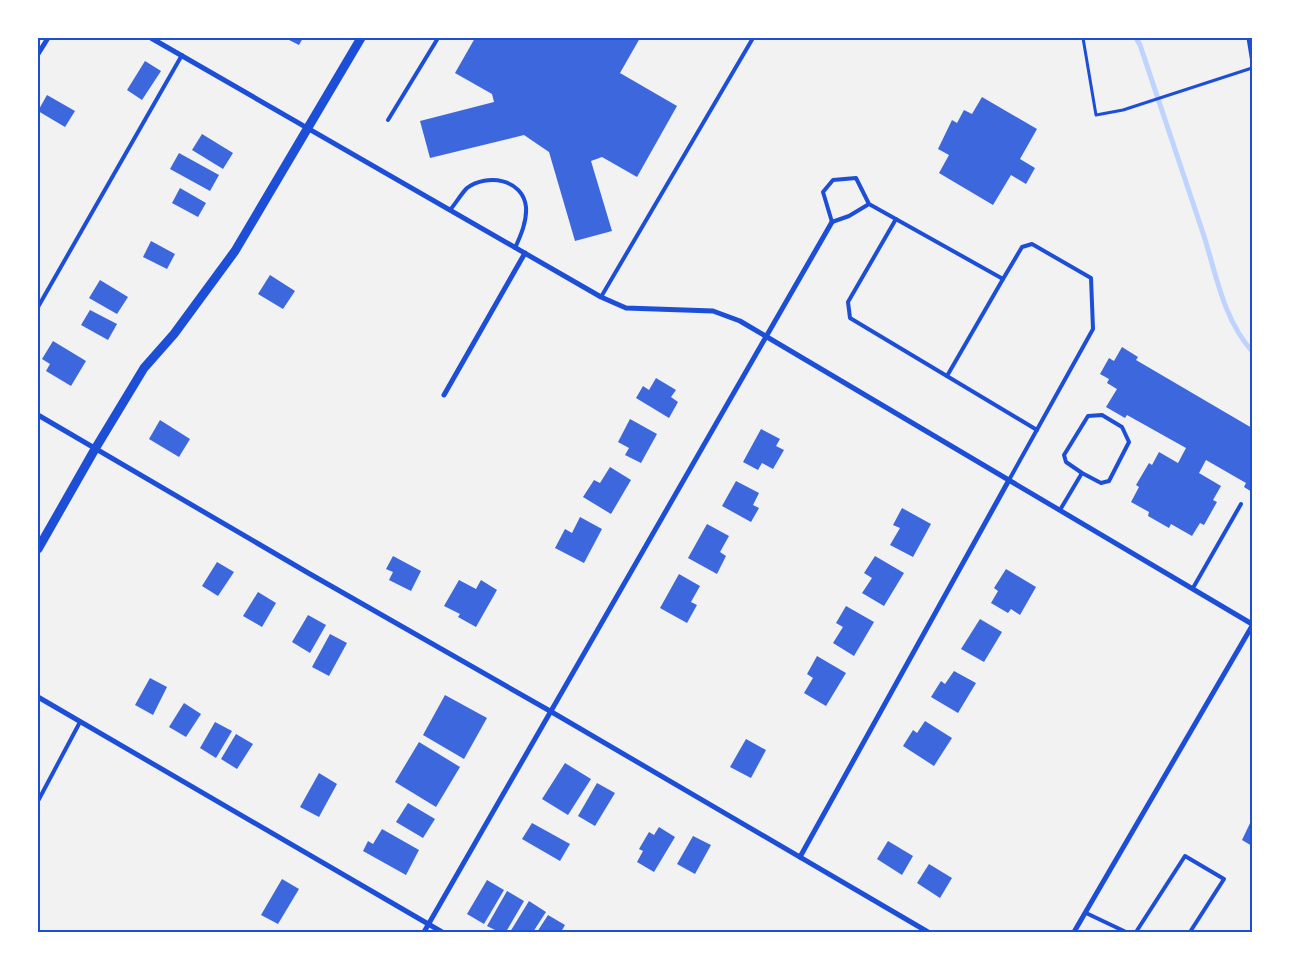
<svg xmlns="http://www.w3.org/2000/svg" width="1290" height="970" font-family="'Space Grotesk',sans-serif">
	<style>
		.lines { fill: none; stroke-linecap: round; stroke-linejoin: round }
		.stream { stroke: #bfd3fe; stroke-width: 5 }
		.building { fill: #3d67dc }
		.path { stroke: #1d4ed8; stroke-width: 3 }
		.service { stroke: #1d4ed8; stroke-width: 4 }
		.minor { stroke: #1d4ed8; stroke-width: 5 }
		.tertiary { stroke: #1d4ed8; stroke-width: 9 }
		.neatline { fill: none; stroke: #1d4ed8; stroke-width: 2 }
	</style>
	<rect width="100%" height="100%" fill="#f2f2f2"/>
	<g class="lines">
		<path class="stream" d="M1136,38L1140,45C1161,108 1182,170 1203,233C1216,273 1223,319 1252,351"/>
	</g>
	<g class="building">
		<path d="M285,38H303L299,45Z"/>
		<path d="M475,38H640L620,73L677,106L637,177L602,157L591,161L612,231L575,241L549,152L524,135L430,158L420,121L494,102L492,94L455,73Z"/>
		<path d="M145,61L161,71L142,100L127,90Z"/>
		<path d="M47,95L75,111L65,127L38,111Z"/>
		<path d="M982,97L1037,129L1020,159L1035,168L1026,184L1011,175L993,205L939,173L949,155L938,149L952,120L957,123L964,110L972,114Z"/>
		<path d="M202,134L233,153L223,169L192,150Z"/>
		<path d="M179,153L219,175L210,191L170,169Z"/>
		<path d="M180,188L206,203L198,217L172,203Z"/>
		<path d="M151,241L175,254L167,269L143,257Z"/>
		<path d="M270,275L295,291L283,309L258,294Z"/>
		<path d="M100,280L128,297L117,314L89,298Z"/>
		<path d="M90,310L117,324L108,340L81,325Z"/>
		<path d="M53,341L86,361L71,386L46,371L50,364L42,359Z"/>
		<path d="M1122,347L1138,357L1136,360L1252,428V492L1244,487L1246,483L1206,460L1199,473L1221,486L1213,500L1217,502L1204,525L1200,523L1192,536L1171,524L1169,528L1148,516L1149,512L1131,502L1139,487L1136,485L1149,463L1152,465L1159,452L1178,463L1186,448L1127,415L1125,418L1106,407L1117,389L1107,383L1109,379L1100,374L1109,358L1114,361Z"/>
		<path d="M656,378L676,390L671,397L678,402L669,418L636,398L643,386L649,390Z"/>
		<path d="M630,419L657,434L641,463L625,455L629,448L618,442Z"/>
		<path d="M160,420L190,439L179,457L149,439Z"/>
		<path d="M761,429L780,439L776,446L784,450L773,469L762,463L758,470L743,462Z"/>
		<path d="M610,467L631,480L611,514L583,497L594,480L600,483Z"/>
		<path d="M736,481L759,493L753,505L759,508L751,522L722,506Z"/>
		<path d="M902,508L931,524L913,557L890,545L900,528L893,525Z"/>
		<path d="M580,517L602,529L584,563L555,548L565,529L572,533Z"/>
		<path d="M707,524L729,536L720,552L726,556L717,574L688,558Z"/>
		<path d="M393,556L421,571L411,591L389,580L393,572L386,569Z"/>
		<path d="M875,556L904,573L884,606L862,593L872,578L864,573Z"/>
		<path d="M217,562L234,572L218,596L202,586Z"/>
		<path d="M1006,569L1036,587L1020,615L1011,609L1008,613L991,603L998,591L994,588Z"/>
		<path d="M679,574L700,586L691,602L697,605L687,623L660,608Z"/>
		<path d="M459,580L476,589L481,580L497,590L476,627L458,617L460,614L444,606Z"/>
		<path d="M258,592L276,603L262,627L243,616Z"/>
		<path d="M846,606L874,622L854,656L833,643L843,627L836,623Z"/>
		<path d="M308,615L326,625L310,653L292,642Z"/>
		<path d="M980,619L1002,632L984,662L961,649Z"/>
		<path d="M330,634L347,643L329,676L312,667Z"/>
		<path d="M817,656L846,673L826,706L804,693L813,678L807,674Z"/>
		<path d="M954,671L976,683L958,713L931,697L941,681L945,684Z"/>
		<path d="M150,678L167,687L153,715L135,705Z"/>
		<path d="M445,695L487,718L464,759L423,735Z"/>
		<path d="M184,703L201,714L186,737L169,727Z"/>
		<path d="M925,721L952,738L934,766L903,746L913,730L917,733Z"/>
		<path d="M215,722L232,731L216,758L200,748Z"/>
		<path d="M236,734L253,744L237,769L221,759Z"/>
		<path d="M746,739L766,750L751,778L730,767Z"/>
		<path d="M419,742L460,767L436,807L395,782Z"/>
		<path d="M565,763L591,779L568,815L542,799Z"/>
		<path d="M319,773L337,784L319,817L300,807Z"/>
		<path d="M597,783L615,793L595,826L578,816Z"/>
		<path d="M408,803L435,819L423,838L396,822Z"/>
		<path d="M1252,819V846L1242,840Z"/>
		<path d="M532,823L570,844L560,861L522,839Z"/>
		<path d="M659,827L675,837L654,872L637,862L643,851L639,849L649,832L654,835Z"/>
		<path d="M382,829L419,850L406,875L363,851L368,841L373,844Z"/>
		<path d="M693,836L711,845L695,874L677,864Z"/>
		<path d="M888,841L913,856L902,875L877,859Z"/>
		<path d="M929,864L952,878L940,898L917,883Z"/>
		<path d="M282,879L299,889L278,924L261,915Z"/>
		<path d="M487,880L504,890L484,924L467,914Z"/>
		<path d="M507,891L524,901L506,932H499L487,926Z"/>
		<path d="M529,901L546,912L533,932H510Z"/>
		<path d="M548,915L565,925L561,932H537Z"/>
	</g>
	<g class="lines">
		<g class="path">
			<path d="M1083,38L1096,115L1123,110L1252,68"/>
			<path d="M1248,38L1252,63"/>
		</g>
		<g class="service">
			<path d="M388,120L438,38"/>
			<path d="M869,204L849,216L832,222L823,192L833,180L856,178L869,204L1003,279L1022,247L1032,244L1091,278L1093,329L1009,480"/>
			<path d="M450,210C456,203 461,194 467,188C487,173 523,179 526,207C527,221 521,235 515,248"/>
			<path d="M896,219L848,302L850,318L1037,430"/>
			<path d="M601,297L753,38"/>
			<path d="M38,307L182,55"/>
			<path d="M947,376L1003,279"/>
			<path d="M1060,510L1082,473L1066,462L1064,455L1088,416L1102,415L1122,427L1129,442L1109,481L1101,483L1082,473"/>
			<path d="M1193,588L1241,504"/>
			<path d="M38,801L80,722"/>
			<path d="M1086,913L1126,932"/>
			<path d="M1136,932L1185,856L1224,879L1190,932"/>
		</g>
		<g class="minor">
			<path d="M151,38L601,297L626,308L713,311L740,321L1252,624"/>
			<path d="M38,54L48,38"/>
			<path d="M444,395L525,253"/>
			<path d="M38,415L310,574L550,711L928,932"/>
			<path d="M38,697L442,932"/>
			<path d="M800,857L1009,480"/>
			<path d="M424,932L832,222"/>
			<path d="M1074,932L1252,626"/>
		</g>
		<path class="tertiary" d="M38,549L95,449L144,368L174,334L235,251L361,38"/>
	</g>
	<rect width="1290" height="970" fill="none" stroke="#ffffff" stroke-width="78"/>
	<rect x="39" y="39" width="1212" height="892" class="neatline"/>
</svg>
